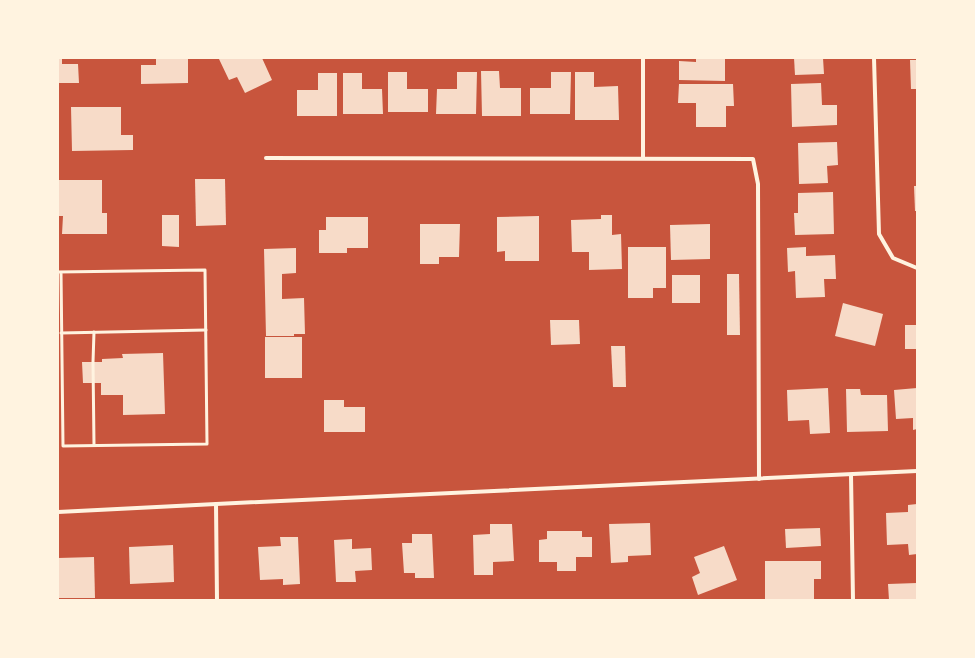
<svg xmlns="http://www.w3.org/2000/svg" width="975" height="658" font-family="'Exo 2',sans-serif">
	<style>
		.building { fill: #f7dbc8 }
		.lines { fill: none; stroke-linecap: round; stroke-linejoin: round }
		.service { stroke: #fff3e0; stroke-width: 3 }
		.minor { stroke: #fff3e0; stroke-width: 4 }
	</style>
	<rect width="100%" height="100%" fill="#c8553d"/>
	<g class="building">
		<path d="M58,58H62V64H78L79,83H58Z"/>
		<path d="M156,58H188V83L141,84V65H156Z"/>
		<path d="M221,58H262L272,80L245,93L237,77L229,80L219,59Z"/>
		<path d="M696,58H725V81L679,80V61L696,62Z"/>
		<path d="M794,58H823L824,74L795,75Z"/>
		<path d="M910,60H917V89H911Z"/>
		<path d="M481,71H499L500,88H521V116H482Z"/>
		<path d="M388,72H407V89H428V112H388Z"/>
		<path d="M457,72H477L476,114H436L437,89H457Z"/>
		<path d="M551,72H571L570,114H530V88H551Z"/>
		<path d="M575,72H594V87L618,86L619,120H575Z"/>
		<path d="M318,73H337V116H297V90H318Z"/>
		<path d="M343,73H362V89H382L383,114H343Z"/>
		<path d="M821,83L822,105H837V125L792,127L791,84Z"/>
		<path d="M679,84H733L734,106H726V127H696V103H678Z"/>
		<path d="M71,107H121V135H133V150L72,151Z"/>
		<path d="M837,142L838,165L827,166L828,183L799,184L798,143Z"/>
		<path d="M195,179H225L226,225L196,226Z"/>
		<path d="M58,180H102V213H107V234H62L63,216H58Z"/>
		<path d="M914,186H917V211H915Z"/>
		<path d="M833,192L834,234L795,235L794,213H798V193Z"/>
		<path d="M162,215H179V247L162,246Z"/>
		<path d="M601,215H612V235L621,234L622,269L589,270V252H572L571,220L601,219Z"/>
		<path d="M539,216V261H505V251L497,252V217Z"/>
		<path d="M326,217H368V248H347V253H319V230H326Z"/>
		<path d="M420,224H460L459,257H439V264H420Z"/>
		<path d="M710,224V259L671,260L670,225Z"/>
		<path d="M628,247H666V288H653V298H628Z"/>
		<path d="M806,247V256L835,255L836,279H824L825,297L796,298L795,271L788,272L787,248Z"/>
		<path d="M296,248V273L282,274V299L304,298L305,334H294V336H266L264,249Z"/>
		<path d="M727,274H739L740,335H727Z"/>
		<rect x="672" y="275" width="28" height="28"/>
		<path d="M843,303L883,314L875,346L835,336Z"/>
		<path d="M550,320H579L580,344L551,345Z"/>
		<rect x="905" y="325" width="12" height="24"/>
		<rect x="265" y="337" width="37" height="41"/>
		<path d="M611,346H625L626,387H613Z"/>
		<path d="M163,353L165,414L123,415V395H101V383H83L82,362H102V359L123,358L122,354Z"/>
		<path d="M828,388L830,433L810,434L809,420L788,421L787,390Z"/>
		<path d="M917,388V429L913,430V418L896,419L894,390Z"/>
		<path d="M846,389H860L861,395H887L888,431L847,432Z"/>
		<path d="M324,400H344V407H365V432H324Z"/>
		<path d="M917,504V554L909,555L908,544L887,545L886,513L908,512V505Z"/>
		<path d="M650,523L651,555L628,556V562L611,563L609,524Z"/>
		<path d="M490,524H512L514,561L493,562V575H474L473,535L490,534Z"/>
		<path d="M820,528L821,546L786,548L785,529Z"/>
		<path d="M547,531H582V537H592V557H576V571H557V562H539V540L547,539Z"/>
		<path d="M412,534H432L434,578H415V573H404L402,543H412Z"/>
		<path d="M280,537H298L300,584L283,585V579L260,580L258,547L281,546Z"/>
		<path d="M352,539V549L371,548L372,570L355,571L356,582H336L334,540Z"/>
		<path d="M173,545L174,582L130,584L129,547Z"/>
		<path d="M724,546L737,580L698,595L692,577L700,573L694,557Z"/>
		<path d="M94,557L95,598H58V558Z"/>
		<path d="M765,561H821V579H814V600H765Z"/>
		<path d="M917,583V600H889L888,584Z"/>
	</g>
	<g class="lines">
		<g class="service">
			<path d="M58,272L205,270L207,444L63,446L61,272"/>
			<path d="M61,333L206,330"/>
			<path d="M94,445L93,362L94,332"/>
		</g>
		<g class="minor">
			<path d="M874,58L879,234L893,258L917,268"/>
			<path d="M266,158L753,159L758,184L759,479"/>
			<path d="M643,158V58"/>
			<path d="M851,475L853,600"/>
			<path d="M216,504L217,600"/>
			<path d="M58,512L216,504L917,471"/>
		</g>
	</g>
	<rect width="975" height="658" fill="none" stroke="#fff3e0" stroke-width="118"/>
</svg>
